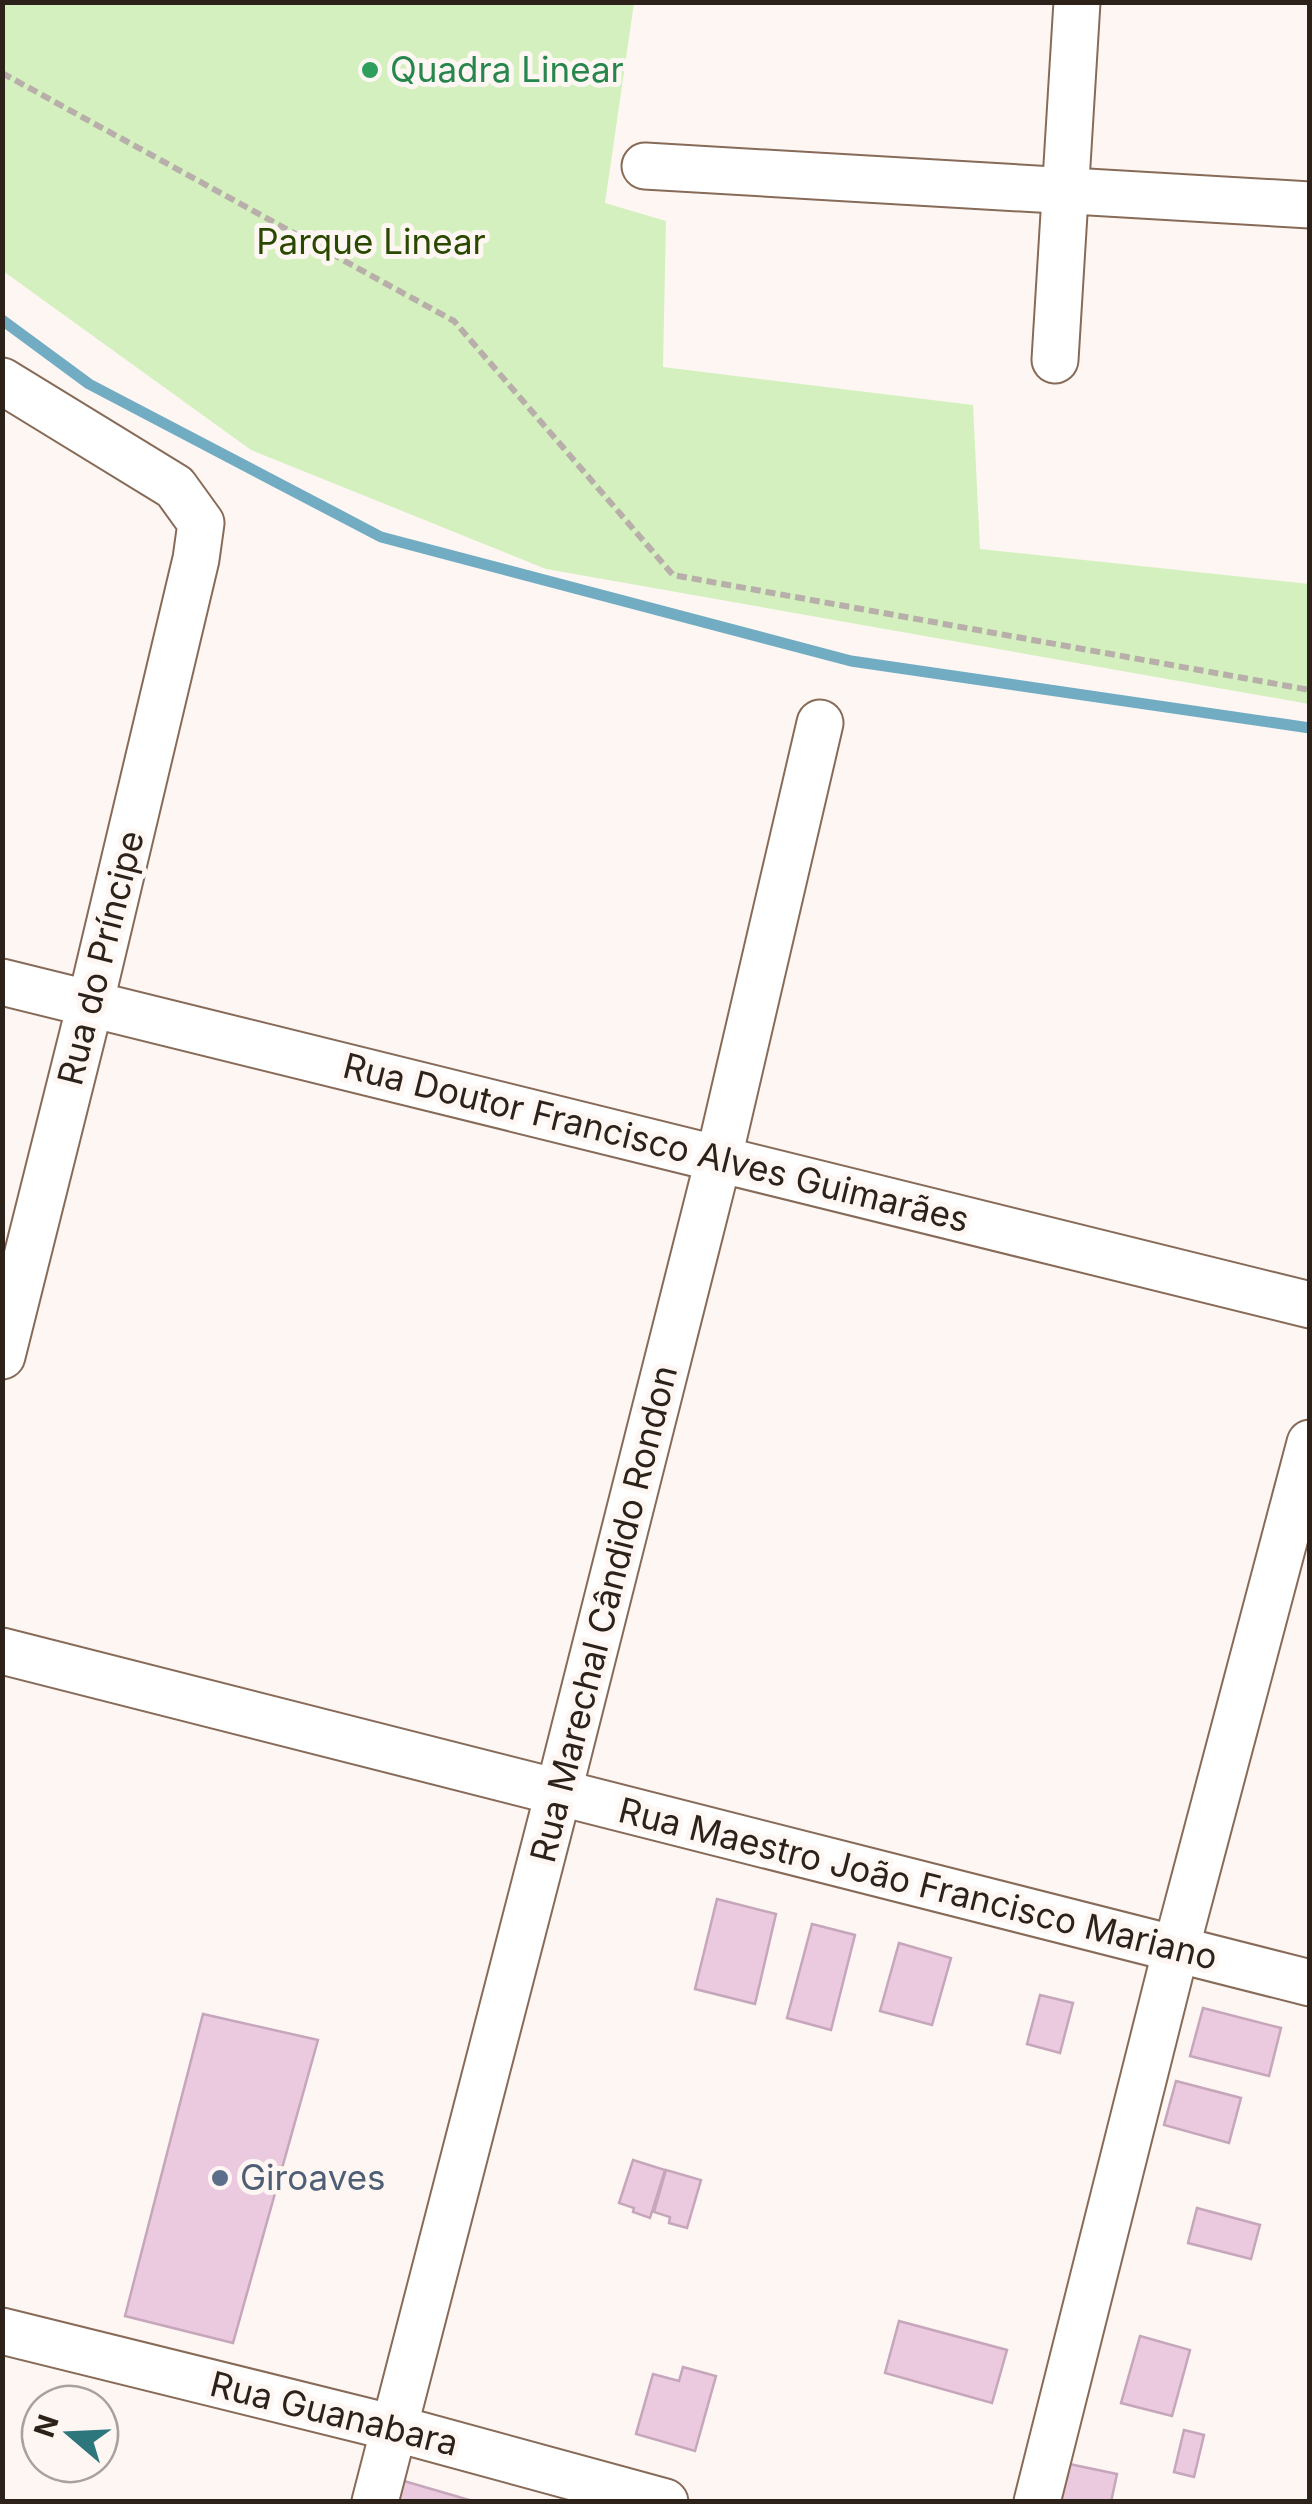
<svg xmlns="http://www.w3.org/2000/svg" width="1312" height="2504" font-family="Inter,sans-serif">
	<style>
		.green { fill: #d5f0bf }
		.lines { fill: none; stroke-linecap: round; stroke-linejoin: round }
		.stream { stroke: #71acc3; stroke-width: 11 }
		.building { fill: #ebcadf; stroke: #c6a6ba; stroke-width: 2.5 }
		.street-casing { stroke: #876b58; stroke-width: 49 }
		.path { stroke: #b8afaa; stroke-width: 6; stroke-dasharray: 10 5; stroke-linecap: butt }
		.street { stroke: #fff; stroke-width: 45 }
		.leisure-dot { fill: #2e9e5b; stroke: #fdf6f2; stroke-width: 4 }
		.service-dot { fill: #5c6f8a; stroke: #fdf6f2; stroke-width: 4 }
		.labels { text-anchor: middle; stroke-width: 10; stroke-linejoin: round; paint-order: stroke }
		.leisure-label { font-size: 35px; fill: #27864d; stroke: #fdf6f2; text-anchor: start }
		.park-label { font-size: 35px; fill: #2a4800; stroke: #fdf6f2 }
		.street-label { font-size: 35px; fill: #2d221a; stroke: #fdf6f2 }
		.service-label { font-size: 35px; fill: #4e5e75; stroke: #fdf6f2; text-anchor: start }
	</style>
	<rect width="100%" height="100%" fill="#fdf6f2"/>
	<path class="green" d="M3,2L634,3L605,203L666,221L663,367L973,405L980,549L1309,584V704L546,569L251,450L3,271Z"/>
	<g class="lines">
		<path class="stream" d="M2,320L89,384L381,537L851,661L1310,728"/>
	</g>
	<g class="building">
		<path d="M717,1899L776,1914L755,2004L695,1989Z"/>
		<path d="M812,1924L855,1935L831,2030L787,2018Z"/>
		<path d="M899,1943L951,1958L932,2025L880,2011Z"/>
		<path d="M1040,1995L1073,2003L1060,2053L1027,2044Z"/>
		<path d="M1203,2008L1281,2028L1269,2076L1190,2056Z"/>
		<path d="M203,2014L318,2040L233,2343L125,2316Z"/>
		<path d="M1176,2081L1241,2098L1229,2143L1164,2125Z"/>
		<path d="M633,2160L665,2170L650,2218L633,2212L634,2208L619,2203Z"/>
		<path d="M666,2170L701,2180L687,2228L669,2223L670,2217L654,2212Z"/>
		<path d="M1197,2208L1260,2225L1251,2259L1188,2243Z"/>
		<path d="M899,2321L1007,2350L992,2403L885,2373Z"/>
		<path d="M1140,2336L1190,2350L1172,2416L1121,2403Z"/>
		<path d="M683,2367L716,2376L695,2451L636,2434L653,2374L679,2381Z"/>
		<path d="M1184,2430L1204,2435L1194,2477L1174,2472Z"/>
		<path d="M1055,2461L1117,2474L1111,2502H1047Z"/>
		<path d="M404,2481L476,2502H398Z"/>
	</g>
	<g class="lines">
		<defs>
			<g id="street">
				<path d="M645,166L1310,205"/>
				<path d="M1055,360L1077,2"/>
				<path d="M2,381L175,487L201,523L196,559L90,1005L2,1356"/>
				<path d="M2,982L1310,1305"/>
				<path d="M2,1651L1310,1983"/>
				<path d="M2,2331L394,2428L665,2502"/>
				<path d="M375,2502L558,1794L719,1157L820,723"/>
				<path d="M1037,2502L1176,1949L1310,1443"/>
			</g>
		</defs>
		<use href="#street" class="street-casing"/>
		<path class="path" d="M2,73L454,321L673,575L1310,690"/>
		<use href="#street" class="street"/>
	</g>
	<circle class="leisure-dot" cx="370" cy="70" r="10"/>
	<circle class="service-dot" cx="220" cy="2178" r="10"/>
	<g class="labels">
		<g class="leisure-label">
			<text x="390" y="82">Quadra Linear</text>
		</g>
		<g class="park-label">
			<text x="371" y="254">Parque Linear</text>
		</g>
		<g class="street-label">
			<text transform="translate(101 958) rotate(-76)" y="12">Rua do Príncipe</text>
			<text transform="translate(656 1143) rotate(14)" y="12">Rua Doutor Francisco Alves Guimarães</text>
			<text transform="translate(604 1614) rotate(-76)" y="12">Rua Marechal Cândido Rondon</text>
			<text transform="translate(918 1884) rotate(14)" y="12">Rua Maestro João Francisco Mariano</text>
			<text transform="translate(334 2414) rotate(14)" y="12">Rua Guanabara</text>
		</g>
		<g class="service-label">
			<text x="240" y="2190">Giroaves</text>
		</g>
	</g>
	<rect width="1312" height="2504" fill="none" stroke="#2d221a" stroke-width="10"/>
	<g transform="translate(70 2434) rotate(289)"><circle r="48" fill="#fdf6f2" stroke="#aaa19c" stroke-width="2.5"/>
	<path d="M0-8L18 38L0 25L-18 38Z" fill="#2d767b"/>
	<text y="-15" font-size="28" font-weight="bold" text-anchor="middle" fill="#2d221a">N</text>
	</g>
</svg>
